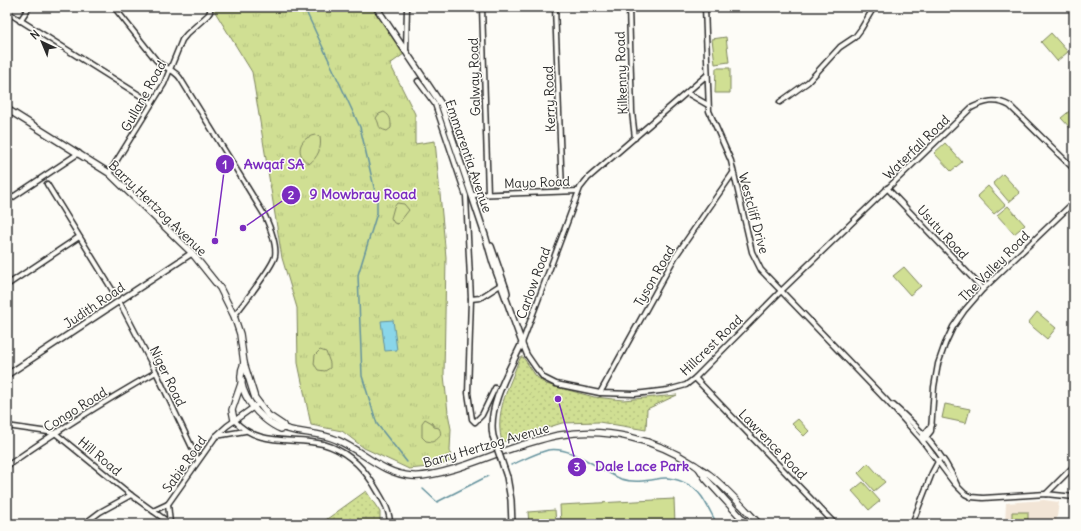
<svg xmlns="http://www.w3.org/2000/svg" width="1081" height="531" font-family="Delius,sans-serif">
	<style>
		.built { fill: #f2e5d6 }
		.grass { fill: url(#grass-tufts); stroke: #7e855f }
		.park { fill: url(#park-dots); stroke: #7e855f }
		.pitch { fill: #d0df93; stroke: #7e855f }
		.water { fill: #8ad6e9; stroke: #64929d }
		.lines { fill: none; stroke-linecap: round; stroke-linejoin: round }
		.stream { stroke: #64929d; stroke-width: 1.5 }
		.minor-casing { stroke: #2b2b2b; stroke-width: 7 }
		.tertiary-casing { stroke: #2b2b2b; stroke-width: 8 }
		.secondary-casing { stroke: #2b2b2b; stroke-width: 8 }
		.minor { stroke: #fdfcf7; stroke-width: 4 }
		.tertiary { stroke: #fdfcf7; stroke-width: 5 }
		.secondary { stroke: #fdfcf7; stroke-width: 5.5 }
		.tertiary-bridge-casing { stroke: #2b2b2b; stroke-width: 8; stroke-linecap: butt }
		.tertiary-bridge { stroke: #fdfcf7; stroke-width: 5 }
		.labels { text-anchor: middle; stroke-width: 3; stroke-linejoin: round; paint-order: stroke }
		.street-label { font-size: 13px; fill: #2b2b2b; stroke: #fdfcf7 }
		.leader { fill: none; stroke: #7b2cbf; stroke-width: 1.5 }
		.callout-dot { fill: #7b2cbf; stroke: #fdfcf7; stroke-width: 1.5 }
		.mark-label { font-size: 12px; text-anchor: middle; font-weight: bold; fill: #fff }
		.callout-label { font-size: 14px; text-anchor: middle; font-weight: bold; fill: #7b2cbf; stroke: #fdfcf7; stroke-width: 3; stroke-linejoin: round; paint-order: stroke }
	</style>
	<defs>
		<pattern id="grass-tufts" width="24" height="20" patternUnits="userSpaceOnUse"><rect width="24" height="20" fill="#d0df93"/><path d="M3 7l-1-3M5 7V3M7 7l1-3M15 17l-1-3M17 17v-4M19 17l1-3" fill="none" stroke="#b3c07f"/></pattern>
		<pattern id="park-dots" width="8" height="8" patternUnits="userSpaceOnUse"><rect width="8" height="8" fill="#d0df93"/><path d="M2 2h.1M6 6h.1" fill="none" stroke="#b3c07f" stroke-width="1.8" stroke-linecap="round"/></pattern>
	</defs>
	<rect width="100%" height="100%" fill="#fdfcf7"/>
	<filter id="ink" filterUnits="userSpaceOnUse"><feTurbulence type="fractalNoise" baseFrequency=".025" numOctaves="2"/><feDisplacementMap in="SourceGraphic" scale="8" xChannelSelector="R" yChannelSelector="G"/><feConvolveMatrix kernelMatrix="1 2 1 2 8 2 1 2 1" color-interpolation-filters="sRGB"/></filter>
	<g filter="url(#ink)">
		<path class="built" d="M1044,500L1059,502L1056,524H1005L1006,503Z"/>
		<path class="grass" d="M212,7H374L404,54L390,64L415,114V144L435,141L446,257L444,375L448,413L451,429L450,450L451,461L438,466L409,469L364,448L342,431L311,425L298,363L297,308L282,258L252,72Z"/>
		<g class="park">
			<path d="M521,357H523L536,376L546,384L594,397L623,400L677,395L647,409L646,430L599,422L562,423L502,442C496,419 503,399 512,378C515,371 517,363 521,357Z"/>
			<path d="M366,491L380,512V524H320Z"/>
		</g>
		<g class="pitch">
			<path d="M1051,33L1068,52L1057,61L1041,42Z"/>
			<path d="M726,37L729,62L715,64L712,39Z"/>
			<path d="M716,68H730V93H715Z"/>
			<path d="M1072,109L1074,111V132L1061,118Z"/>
			<path d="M384,112C391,116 391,120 391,128L387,131C376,128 381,126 376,118L379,114Z"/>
			<path d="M315,135L320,137C322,148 318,157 309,164C295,155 298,138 315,135Z"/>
			<path d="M945,143L962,162L951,171L934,153Z"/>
			<path d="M1003,174L1020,193L1009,202L993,183Z"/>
			<path d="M988,186L1005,205L994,214L977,196Z"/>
			<path d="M397,203L404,204L409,210L398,224L394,223L391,218L394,207Z"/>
			<path d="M1008,206L1025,225L1014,234L997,215Z"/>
			<path d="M904,267L921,286L910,295L893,276Z"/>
			<path d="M1037,312L1056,328L1047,339L1028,323Z"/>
			<path d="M320,350L326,352L330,363V368L325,371L318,370L314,364L315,355Z"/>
			<path d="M945,404L970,409L966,423L942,418Z"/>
			<path d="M425,419L432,423L434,427L439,428C443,435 439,439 432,442L426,441L422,437V423Z"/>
			<path d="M798,419L809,431L804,436L792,424Z"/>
			<path d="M868,463L885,482L874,491L858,473Z"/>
			<path d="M863,482L880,501L869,510L852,491Z"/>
			<path d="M674,499L675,524H561L560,505Z"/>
			<path d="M555,510L556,524H529L528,512Z"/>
			<path d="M1012,512H1028V520L1012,519Z"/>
		</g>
		<path class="water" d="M393,320L397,350L385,351L381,321Z"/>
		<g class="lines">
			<g class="stream">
				<path d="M304,7L360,127L377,200V213L358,275L362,376L377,424L407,462"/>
				<path d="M511,465C523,460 536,453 548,450C573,446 598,470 621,479C633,483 645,481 657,479C673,475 693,484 702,497C708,506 712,515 717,524"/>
				<path d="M423,489L437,502L488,476"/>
			</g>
			<defs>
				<g id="minor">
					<path d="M114,7L156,60C163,68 174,69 180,78L265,216C269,225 277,245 275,256C273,267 243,304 234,316"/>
					<path d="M482,7L488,194"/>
					<path d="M555,7L562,191"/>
					<path d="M629,7L632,112L635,138"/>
					<path d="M705,7L709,111L731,161L752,252L761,270L887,401L921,439L954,483L965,494L971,497L983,498L1046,494L1074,497"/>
					<path d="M7,12L152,103"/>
					<path d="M20,21L29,7"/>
					<path d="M406,51L407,7"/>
					<path d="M707,75L588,178L580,188L522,343L527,355L536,368L544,378L556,384L600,393L635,394L668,390L686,385L695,378L781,291L971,108C985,101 996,98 1010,106L1074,169"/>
					<path d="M418,81L435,104L466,196L471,299L468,393L472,419L475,422L482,415L495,388"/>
					<path d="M687,93L708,105"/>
					<path d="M780,102L808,82L840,47L855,37L861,29L874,7"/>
					<path d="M109,173L164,84L182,40L187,34L208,15L210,12V7"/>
					<path d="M47,184L113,291"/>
					<path d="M887,188L983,289"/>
					<path d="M472,195L578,191"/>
					<path d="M7,201L79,153"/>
					<path d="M7,285L79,237"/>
					<path d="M471,299L480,298L502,284"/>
					<path d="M119,301L156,372L198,460"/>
					<path d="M695,378L835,524"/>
					<path d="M600,393L675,257L733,173"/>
					<path d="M893,405C918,427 944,453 957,485"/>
					<path d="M234,420C257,447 292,437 323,444C345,450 362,466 374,485C381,497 390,509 390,524"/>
					<path d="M7,426L55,433L131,495L171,524"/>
					<path d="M216,436L245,431"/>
					<path d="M922,437L932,425"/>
					<path d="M923,441L931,431L934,387L938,364L945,344L953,327L964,311L983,289L1074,202"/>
					<path d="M7,466C55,432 105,401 156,372"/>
					<path d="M1046,494L1074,466"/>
					<path d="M168,504L170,523"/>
					<path d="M153,511L168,504L216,436L227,426L258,404"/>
					<path d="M84,524L100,512L131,495"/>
					<path d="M301,524L304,522"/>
					<path d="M912,524L932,473L939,460"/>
				</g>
				<g id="tertiary">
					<path d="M376,7L441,104L485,235L493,263L522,343C510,369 487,406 493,436"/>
					<path d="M491,246L506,289L507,293L506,296"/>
					<path d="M7,375L192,253"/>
					<path d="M507,477L511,500L512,524"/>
				</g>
				<g id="secondary">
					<path d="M7,109L109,173L192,253L220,288L234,316L240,334L244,363L255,398L268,415L283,425L284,428"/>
					<path d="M244,363C232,389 259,420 281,429L284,428C301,434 320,432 337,440C363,451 382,474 412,476C437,478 483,459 507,450C525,444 542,438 560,435C607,427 655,439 695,465C700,469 705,471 710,475C728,490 743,507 759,524"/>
					<path d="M234,420L232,410L242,381"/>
					<path d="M699,468L706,479L747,524"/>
				</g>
			</defs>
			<use href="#minor" class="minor-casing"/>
			<use href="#tertiary" class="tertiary-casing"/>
			<use href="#secondary" class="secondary-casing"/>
			<use href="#minor" class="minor"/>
			<use href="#tertiary" class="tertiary"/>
			<use href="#secondary" class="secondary"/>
			<defs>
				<path id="tertiary-bridge" d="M493,436L507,477"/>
			</defs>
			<use href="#tertiary-bridge" class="tertiary-bridge-casing"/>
			<use href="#tertiary-bridge" class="tertiary-bridge"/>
		</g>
	</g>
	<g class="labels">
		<g class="street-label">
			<text transform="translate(621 73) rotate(-92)" y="5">Kilkenny Road</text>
			<text transform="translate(474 77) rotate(-92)" y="5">Galway Road</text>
			<text transform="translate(143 96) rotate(-61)" y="5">Gullane Road</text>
			<text transform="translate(549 99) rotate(-92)" y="5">Kerry Road</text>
			<text transform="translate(916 147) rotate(-44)" y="5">Waterfall Road</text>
			<text transform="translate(469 156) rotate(71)" y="5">Emmarentia Avenue</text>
			<text transform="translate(537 182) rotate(-2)" y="5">Mayo Road</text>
			<text transform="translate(158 208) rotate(44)" y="5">Barry Hertzog Avenue</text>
			<text transform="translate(754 213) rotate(75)" y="5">Westcliff Drive</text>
			<text transform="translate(943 232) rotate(47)" y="5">Usutu Road</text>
			<text transform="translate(994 266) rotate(-45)" y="5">The Valley Road</text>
			<text transform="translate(654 276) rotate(-60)" y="5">Tyson Road</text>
			<text transform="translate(533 283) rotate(-70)" y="5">Carlow Road</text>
			<text transform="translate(94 305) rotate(-34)" y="5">Judith Road</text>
			<text transform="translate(711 345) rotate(-44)" y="5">Hillcrest Road</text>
			<text transform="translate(168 376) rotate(64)" y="5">Niger Road</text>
			<text transform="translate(75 409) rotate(-32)" y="5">Congo Road</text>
			<text transform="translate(773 444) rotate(46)" y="5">Lawrence Road</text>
			<text transform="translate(486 445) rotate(-16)" y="5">Barry Hertzog Avenue</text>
			<text transform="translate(100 456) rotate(40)" y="5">Hill Road</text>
			<text transform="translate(184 464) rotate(-55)" y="5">Sabie Road</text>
		</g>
	</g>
	<path class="leader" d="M215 241L225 164M243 228L291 195M558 399L577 467"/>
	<g class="callout-dot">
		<circle cx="215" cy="241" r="4"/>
		<circle cx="243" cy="228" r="4"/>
		<circle cx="558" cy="399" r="4"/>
		<circle cx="225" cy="164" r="10"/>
		<circle cx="291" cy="195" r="10"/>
		<circle cx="577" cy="467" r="10"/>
	</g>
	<g class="mark-label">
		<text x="225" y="169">1</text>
		<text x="291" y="199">2</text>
		<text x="577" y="471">3</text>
	</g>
	<g class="callout-label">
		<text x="274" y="169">Awqaf SA</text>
		<text x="363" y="199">9 Mowbray Road</text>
		<text x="642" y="471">Dale Lace Park</text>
	</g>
	<rect width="1081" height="531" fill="none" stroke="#fdfcf7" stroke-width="24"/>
	<rect x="12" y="12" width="1057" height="507" fill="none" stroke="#2b2b2b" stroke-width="1.5" filter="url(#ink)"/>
	<g transform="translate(42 42) rotate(316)" stroke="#fdfcf7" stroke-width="3" paint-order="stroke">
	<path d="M0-3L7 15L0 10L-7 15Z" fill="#2b2b2b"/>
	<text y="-6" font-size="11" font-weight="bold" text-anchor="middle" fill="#2b2b2b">N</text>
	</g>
</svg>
